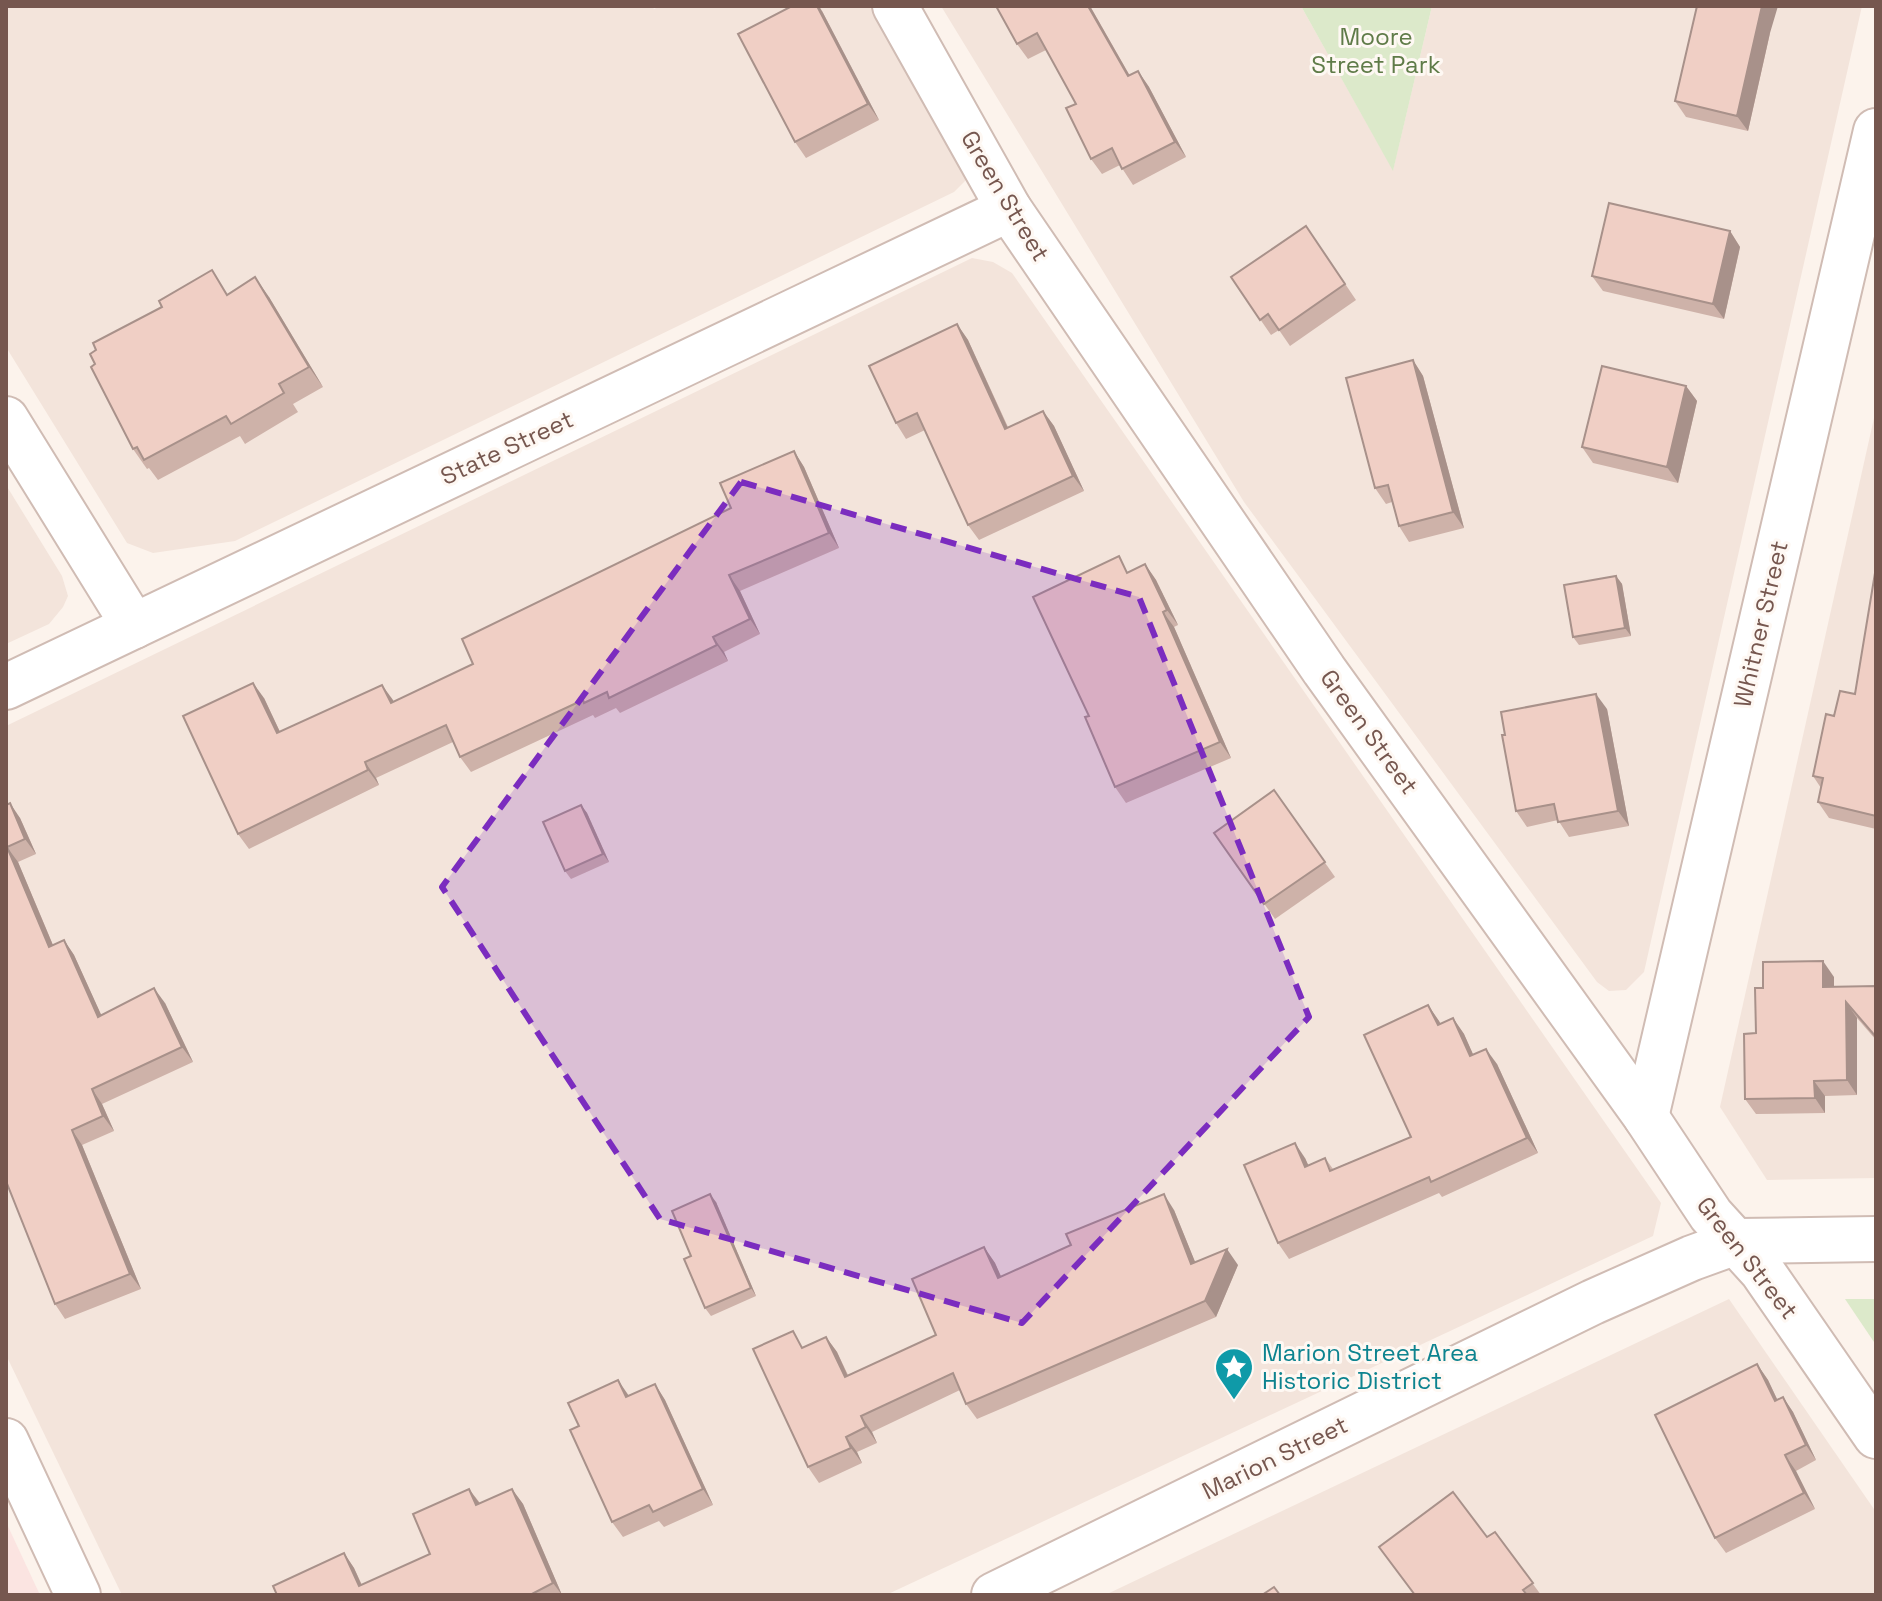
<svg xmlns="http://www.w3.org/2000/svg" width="1882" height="1601" font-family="'Space Grotesk',sans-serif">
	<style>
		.residential { fill: #f3e4db }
		.commercial { fill: #fbe4e1 }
		.green { fill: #dce9ca }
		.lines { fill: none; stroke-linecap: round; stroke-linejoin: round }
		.minor-casing { stroke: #d0bcb4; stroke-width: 48 }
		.tertiary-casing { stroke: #d0bcb4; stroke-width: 48 }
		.minor { stroke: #fff; stroke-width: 44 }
		.tertiary { stroke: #fff; stroke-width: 44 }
		.wall { fill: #ceb2a9 }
		.shaded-wall { fill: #a8918a }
		.building { fill: #f0cfc5; stroke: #a8918a; stroke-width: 2 }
		.marked { fill: #7b2cbf; fill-opacity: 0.2; stroke: #7b2cbf; stroke-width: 6; stroke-dasharray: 16 10; stroke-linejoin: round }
		.labels { text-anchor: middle; stroke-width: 6; stroke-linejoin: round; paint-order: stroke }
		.park-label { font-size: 24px; fill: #5f7b48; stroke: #fef8f3 }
		.street-label { font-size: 24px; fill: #76574f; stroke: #fef8f3 }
		.culture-label { font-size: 24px; fill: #0d838f; stroke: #fef8f3; text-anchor: start }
	</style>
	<rect width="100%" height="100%" fill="#fcf3ec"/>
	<g class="residential">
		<path d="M6,6H652L654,9L660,6H869L953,134L967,167L965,181L954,192L235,541L153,553L127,543L6,347Z"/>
		<path d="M941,6H1301L1393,170L1432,6H1862L1644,972L1626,990L1609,991L1597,982L1244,502Z"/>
		<path d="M972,258L993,262L1012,273L1661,1203L1653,1236L886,1595H122L6,1355V726Z"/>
		<path d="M1876,409V1178L1767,1180L1720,1107Z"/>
		<path d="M6,485L62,576L68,596L63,607L49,624L6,644Z"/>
		<path d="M1729,1299L1876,1512V1595H1105Z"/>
	</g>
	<path class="commercial" d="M6,1522L40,1595H6Z"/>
	<g class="green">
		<path d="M1301,6H1432L1393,171Z"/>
		<path d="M1845,1299H1876V1345Z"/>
	</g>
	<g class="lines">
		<defs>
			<g id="minor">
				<path d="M6,419L134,626"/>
				<path d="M6,687L1009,209"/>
				<path d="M1646,1117L1876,131"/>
				<path d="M6,1441L78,1595"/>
				<path d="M994,1595L1593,1302L1692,1258L1739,1241L1876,1239"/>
			</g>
			<path id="tertiary" d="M895,6L1009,209L1324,670L1646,1117L1711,1215L1762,1271L1876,1436"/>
		</defs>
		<use href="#minor" class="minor-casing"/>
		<use href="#tertiary" class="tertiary-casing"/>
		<use href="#minor" class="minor"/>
		<use href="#tertiary" class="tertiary"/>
	</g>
	<g class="wall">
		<path d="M1090,6L1130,76L1138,71L1149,87L1186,157L1133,185L1120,165L1102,174L1091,159L1076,104L1046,50L1028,59L1017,44Z"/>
		<path d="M822,11L879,120L806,158L795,142Z"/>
		<path d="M1770,33L1748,131L1686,117L1675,101Z"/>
		<path d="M1306,226L1356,300L1290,346L1279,330L1271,335L1231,277Z"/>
		<path d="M1730,231L1740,247L1724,319L1603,291L1592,276Z"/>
		<path d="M228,294L269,297L323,387L293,404L298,412L245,444L240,436L158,480L149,468L147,469L133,449L95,364Z"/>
		<path d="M957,324L968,340L1008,427L1043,411L1054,426L1084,491L979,540L968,525L925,430L906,439L896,423Z"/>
		<path d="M1413,360L1423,376L1464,528L1409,542L1399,526L1392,502L1386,504L1375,488Z"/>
		<path d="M1686,386L1697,401L1678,483L1593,463L1582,447Z"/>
		<path d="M794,451L804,467L839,548L740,591L760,634L724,652L728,661L620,713L616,708L595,718L593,715L471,772L460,757L453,742L376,778L379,785L249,849L238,834L264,698L280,732L394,702L473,664L731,508Z"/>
		<path d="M1145,564L1156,580L1178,625L1174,627L1231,758L1126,803L1115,787L1089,716L1130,572Z"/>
		<path d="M1876,567V829L1829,818L1818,802L1821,788L1813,776L1834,716L1855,694Z"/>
		<path d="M1616,576L1622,584L1631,636L1579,645L1573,637Z"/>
		<path d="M1607,709L1629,826L1569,837L1558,820L1527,827L1516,811Z"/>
		<path d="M1274,790L1335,877L1275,919L1214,833Z"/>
		<path d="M6,805L20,818L36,854L18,862L53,945L64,940L74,955L101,1015L165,1003L193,1062L102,1104L114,1131L82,1145L141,1289L65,1319L55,1304L6,1181Z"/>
		<path d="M581,805L587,813L609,862L571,879L565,871Z"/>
		<path d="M1834,977V986H1876V1040L1857,1018V1095L1825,1096V1113L1756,1114L1745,1099L1763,988Z"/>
		<path d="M1428,1005L1441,1024L1453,1018L1464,1034L1473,1055L1497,1064L1538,1153L1442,1197L1439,1193L1289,1259L1278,1243L1305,1158L1308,1165L1325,1158L1333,1169L1411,1137Z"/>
		<path d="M716,1202L756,1296L711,1316L705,1308L691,1256Z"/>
		<path d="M1174,1210L1195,1262L1238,1265L1216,1317L977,1419L966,1404L960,1390L872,1432L877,1443L857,1452L862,1463L819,1483L808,1467L826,1337L837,1352L848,1375L936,1335L984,1247L995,1263L1001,1277Z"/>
		<path d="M1757,1364L1768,1380L1777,1399L1783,1397L1793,1412L1816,1460L1796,1471L1815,1509L1726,1553L1715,1538Z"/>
		<path d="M655,1384L665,1400L713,1505L664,1527L659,1521L623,1537L612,1522L579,1426L629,1396Z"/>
		<path d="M469,1489L480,1503L512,1489L523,1504L562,1595H277L344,1553L354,1568L362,1585L430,1554Z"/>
		<path d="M1495,1532L1541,1595H1414L1487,1537Z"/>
	</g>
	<g class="shaded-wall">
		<path d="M817,6H819L822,11L879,120L868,104Z"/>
		<path d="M1088,6H1090L1139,92L1128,76Z"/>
		<path d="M1762,6H1778L1770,33L1748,131L1737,116Z"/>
		<path d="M1138,71L1149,87L1186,157L1175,142Z"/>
		<path d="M1730,231L1740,247L1724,319L1713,304Z"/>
		<path d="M255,277L269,297L323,387L309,367Z"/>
		<path d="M957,324L968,340L1015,444L1005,429Z"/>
		<path d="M1413,360L1423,376L1464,528L1453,512Z"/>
		<path d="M1686,386L1697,401L1678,483L1667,467Z"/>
		<path d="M1043,411L1054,426L1084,491L1073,476Z"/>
		<path d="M794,451L804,467L839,548L829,533Z"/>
		<path d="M1145,564L1156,580L1178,625L1167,610Z"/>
		<path d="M729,575L740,591L760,634L750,619Z"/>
		<path d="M1616,576L1622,584L1631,636L1625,628Z"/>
		<path d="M1163,612L1174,627L1231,758L1220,742Z"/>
		<path d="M713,637L724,652L728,661L717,645Z"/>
		<path d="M253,683L264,698L288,749L277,733Z"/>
		<path d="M382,685L393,700L401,718L391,703Z"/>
		<path d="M1596,694L1607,709L1629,826L1618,811Z"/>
		<path d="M365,762L376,778L379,785L368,770Z"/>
		<path d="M10,803L20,818L36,854L25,839Z"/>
		<path d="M581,805L587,813L609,862L603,854Z"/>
		<path d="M7,847L18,862L60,962L49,947Z"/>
		<path d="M64,940L74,955L109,1032L98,1017Z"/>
		<path d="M1823,961L1834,977V1002L1823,987Z"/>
		<path d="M154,988L165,1003L193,1062L182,1047Z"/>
		<path d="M1846,1002L1857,1018V1095L1847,1080Z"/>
		<path d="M1428,1005L1439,1021L1449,1041L1438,1025Z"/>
		<path d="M1453,1018L1464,1034L1481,1072L1470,1056Z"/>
		<path d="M1486,1049L1497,1064L1538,1153L1527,1138Z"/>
		<path d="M1814,1081L1825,1096V1113L1815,1098Z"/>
		<path d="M92,1089L102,1104L114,1131L103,1116Z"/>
		<path d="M72,1130L82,1145L141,1289L130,1274Z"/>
		<path d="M1295,1143L1305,1158L1316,1182L1305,1167Z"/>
		<path d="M710,1194L716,1202L756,1296L751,1288Z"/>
		<path d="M1164,1194L1174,1210L1202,1279L1191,1264Z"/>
		<path d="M984,1247L995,1263L1009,1294L998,1278Z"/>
		<path d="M1227,1249L1238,1265L1216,1317L1205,1301Z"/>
		<path d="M826,1337L837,1352L855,1392L845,1377Z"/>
		<path d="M1757,1364L1768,1380L1785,1416L1775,1401Z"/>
		<path d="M618,1380L629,1396L626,1397Z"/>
		<path d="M655,1384L665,1400L713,1505L703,1489Z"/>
		<path d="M1783,1397L1793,1412L1816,1460L1806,1445Z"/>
		<path d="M861,1416L872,1432L877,1443L866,1427Z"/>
		<path d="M846,1437L857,1452L862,1463L851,1448Z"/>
		<path d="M1785,1455L1796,1471L1815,1509L1804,1493Z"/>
		<path d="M469,1489L480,1504L476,1505Z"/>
		<path d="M512,1489L523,1504L562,1595L553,1583Z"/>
		<path d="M344,1553L354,1568L366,1595L359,1586Z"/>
	</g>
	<g class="building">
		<path d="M792,6H817L868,104L795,142L738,34Z"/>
		<path d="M996,6H1088L1128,76L1138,71L1175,142L1122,169L1112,148L1091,159L1066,108L1076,104L1037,33L1017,44Z"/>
		<path d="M1697,6H1762L1737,116L1675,101Z"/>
		<path d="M1609,203L1730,231L1713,304L1592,276Z"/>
		<path d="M1306,226L1345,284L1279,330L1268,314L1260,320L1231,277Z"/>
		<path d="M212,270L227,295L255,277L309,367L279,384L284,393L231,424L226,416L144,460L137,447L133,449L91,367L95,364L90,354L96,350L93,343L162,307L159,301Z"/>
		<path d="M957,324L1005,429L1043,411L1073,476L968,525L917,413L896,423L869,366Z"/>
		<path d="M1413,360L1453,512L1399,526L1388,485L1375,488L1346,378Z"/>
		<path d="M1602,366L1686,386L1667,467L1582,447Z"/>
		<path d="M794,451L829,533L729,575L750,619L713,637L717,645L609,698L607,692L584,703L583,700L460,757L446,725L365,762L368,770L238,834L183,716L253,683L277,733L382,685L391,703L473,664L462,639L731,508L720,483Z"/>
		<path d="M1119,556L1127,573L1145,564L1167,610L1163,612L1220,742L1115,787L1085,717L1089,716L1033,597Z"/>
		<path d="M1876,567V816L1818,802L1823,778L1813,776L1826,714L1834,716L1840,691L1855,694Z"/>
		<path d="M1616,576L1625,628L1573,637L1564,585Z"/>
		<path d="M1596,694L1618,811L1558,822L1554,804L1516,811L1502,735H1505L1501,712Z"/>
		<path d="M1274,790L1325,862L1264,904L1214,833Z"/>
		<path d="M10,803L25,839L7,847L49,947L64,940L98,1017L154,988L182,1047L92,1089L103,1116L72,1130L130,1274L55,1304L6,1181V805Z"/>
		<path d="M581,805L603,854L565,871L543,822Z"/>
		<path d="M1823,961V987L1876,986V1037L1846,1002L1847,1080L1814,1081L1815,1098L1745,1099L1744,1034L1756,1033L1755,988H1763V962Z"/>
		<path d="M1428,1005L1438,1025L1453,1018L1470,1056L1486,1049L1527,1138L1431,1182L1429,1177L1278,1243L1244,1165L1295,1143L1305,1167L1325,1158L1330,1171L1411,1137L1364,1035Z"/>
		<path d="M710,1194L751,1288L705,1308L684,1259L691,1256L672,1211Z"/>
		<path d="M1164,1194L1191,1264L1227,1249L1205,1301L966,1404L953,1373L861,1416L866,1427L846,1437L851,1448L808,1467L753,1349L793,1331L802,1348L826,1337L845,1377L936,1335L912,1279L984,1247L998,1278L1071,1245L1066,1234Z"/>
		<path d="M1757,1364L1775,1401L1783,1397L1806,1445L1785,1455L1804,1493L1715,1538L1655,1415Z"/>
		<path d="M618,1380L626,1397L655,1384L703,1489L653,1512L649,1505L612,1522L570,1430L579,1426L568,1403Z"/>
		<path d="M469,1489L476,1505L512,1489L553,1583L530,1595H277L273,1586L344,1553L359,1586L430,1554L413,1514Z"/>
		<path d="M1453,1492L1487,1537L1495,1532L1533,1583L1523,1590L1527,1595H1415L1379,1547Z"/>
		<path d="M1274,1587L1280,1595H1262Z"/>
	</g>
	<path class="marked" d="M741,482L1139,597L1309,1017L1022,1323L660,1219L442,887Z"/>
	<defs>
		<symbol id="sight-pin" viewBox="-11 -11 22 30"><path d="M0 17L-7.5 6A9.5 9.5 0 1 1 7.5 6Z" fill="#0f9aa8" stroke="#fef8f3"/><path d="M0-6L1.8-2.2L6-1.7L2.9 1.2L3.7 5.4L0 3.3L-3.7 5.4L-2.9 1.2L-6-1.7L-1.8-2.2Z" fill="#fff"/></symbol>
	</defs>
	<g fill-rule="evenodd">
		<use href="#sight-pin" x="1212" y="1345" width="44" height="60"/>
	</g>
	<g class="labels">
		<g class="park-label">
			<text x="1376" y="45">Moore<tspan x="1376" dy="28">Street Park</tspan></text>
		</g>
		<g class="street-label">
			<text transform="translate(1005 196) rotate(59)" y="8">Green Street</text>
			<text transform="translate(507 448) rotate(-25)" y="8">State Street</text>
			<text transform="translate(1761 624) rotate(-77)" y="8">Whitner Street</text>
			<text transform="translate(1369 732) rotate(54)" y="8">Green Street</text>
			<text transform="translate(1747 1258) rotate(52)" y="8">Green Street</text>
			<text transform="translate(1275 1458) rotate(-26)" y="8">Marion Street</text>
		</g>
		<g class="culture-label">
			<text x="1262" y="1361">Marion Street Area<tspan x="1262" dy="28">Historic District</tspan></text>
		</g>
	</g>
	<rect width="1882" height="1601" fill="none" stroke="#76574f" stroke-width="16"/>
</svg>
